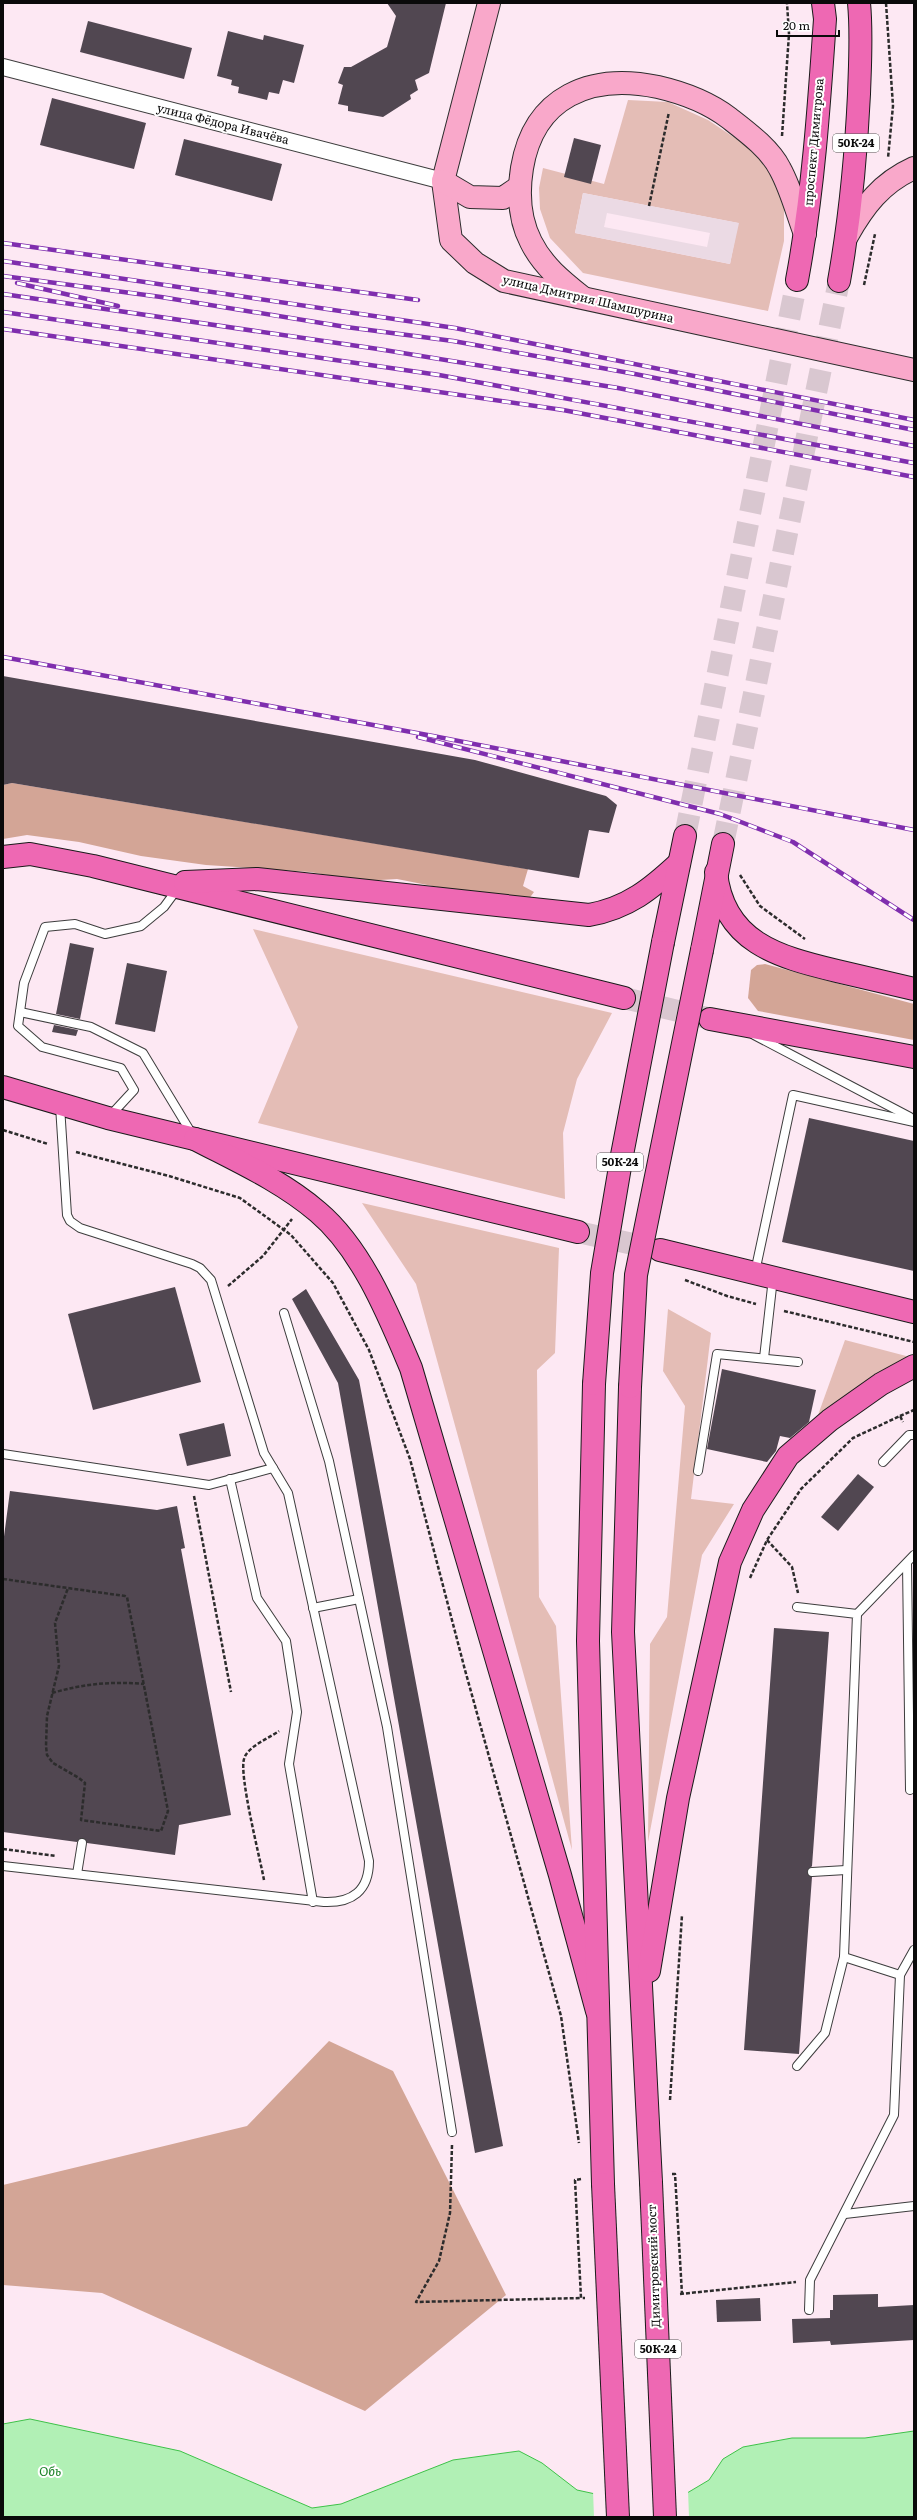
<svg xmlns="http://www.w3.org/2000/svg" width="917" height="2520" font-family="Literata,serif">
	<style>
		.green { fill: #e4bdb6; fill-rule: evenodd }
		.forest { fill: #d3a596 }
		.plaza { fill: #ebdae4; fill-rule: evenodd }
		.water { fill: #b1f0b5; stroke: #3ec249 }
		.pier { fill: #fde8f3 }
		.building { fill: #514751 }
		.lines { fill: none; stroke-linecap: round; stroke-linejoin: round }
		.primary-tunnel { stroke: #d9c7d0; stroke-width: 22; stroke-dasharray: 22 11; stroke-linecap: butt }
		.lane-casing { stroke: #3d3d3d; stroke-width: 10 }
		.street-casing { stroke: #3d3d3d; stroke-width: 18 }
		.secondary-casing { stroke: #2c2c2c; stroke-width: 24 }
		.primary-casing { stroke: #1b1b1b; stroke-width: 24 }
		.path { stroke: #2c2c2c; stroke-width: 2.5; stroke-dasharray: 4 2; stroke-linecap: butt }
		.lane { stroke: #fff; stroke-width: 8 }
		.street { stroke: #fff; stroke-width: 16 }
		.secondary { stroke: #f9a8ca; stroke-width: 22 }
		.primary { stroke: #ee68b3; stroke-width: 22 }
		.rail-casing { stroke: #7f2eae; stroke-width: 4.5 }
		.rail { stroke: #fff; stroke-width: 3; stroke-dasharray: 9; stroke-linecap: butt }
		.primary-bridge-casing { stroke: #1b1b1b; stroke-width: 24; stroke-linecap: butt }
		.primary-bridge { stroke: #ee68b3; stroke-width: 22 }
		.labels { text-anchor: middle; stroke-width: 4; stroke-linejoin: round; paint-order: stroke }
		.shield { fill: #fff; stroke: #545454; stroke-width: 1 }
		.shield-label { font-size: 11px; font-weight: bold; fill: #0a0a0a }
		.street-label { font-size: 12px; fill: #0a0a0a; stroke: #fff }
		.water-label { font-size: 13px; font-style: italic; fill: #1d8329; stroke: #fff }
	</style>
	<rect width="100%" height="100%" fill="#fde8f3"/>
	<g class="green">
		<path d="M628,100L668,102L708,120L741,142L767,165L784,194V241L768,311L583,273L550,238L540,209L539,188L543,168L604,184ZM583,193L738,223L730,264L575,233Z"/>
		<path d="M253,929L612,1013L577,1079L563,1133L565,1199L258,1123L298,1027Z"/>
		<path d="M362,1203L559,1248L555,1353L537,1370L539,1597L556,1626L572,1850L416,1284Z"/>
		<path d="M668,1309L711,1333L691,1499L734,1504L702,1555L648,1842L650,1644L667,1617L685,1406L663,1371Z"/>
		<path d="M845,1340L910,1357L818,1415Z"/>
	</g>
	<g class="forest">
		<path d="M12,783L528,869L523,886L534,892L528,900L493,898L397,879L363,881L310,872L206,865L141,856L79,842L27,835L3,839V785Z"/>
		<path d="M765,964L914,1004V1040L758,1011L748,998L751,970L757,965Z"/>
		<path d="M329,2041L393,2071L506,2295L365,2411L102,2293L3,2285V2185L247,2126Z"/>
	</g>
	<path class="plaza" d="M583,193L739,223L730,264L575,233ZM607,213L710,233L707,247L604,227Z"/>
	<path class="water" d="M30,2419L180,2451L312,2508L341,2504L453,2460L519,2451L542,2463L577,2490L623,2500L677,2499L709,2480L723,2459L743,2447L792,2438H865L914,2431V2517H3V2424Z"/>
	<path class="pier" d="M688,2490L689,2517H594L593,2491L623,2498L677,2497Z"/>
	<g class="building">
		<path d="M387,3H446L429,73L415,80L418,90L410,95L411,99L383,117L348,111V106L338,104L343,85L338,83L344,67H351L387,47L396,16Z"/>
		<path d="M88,21L192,48L184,79L80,52Z"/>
		<path d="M228,31L263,40L264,35L304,45L294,83L283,80L279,94L269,92L267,100L238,93L239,87L231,85L232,80L217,76Z"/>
		<path d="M52,98L146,123L134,169L40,145Z"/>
		<path d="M574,138L601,145L591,184L564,177Z"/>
		<path d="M184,139L282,164L272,201L175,175Z"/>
		<path d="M3,676L475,760L606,796L617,805L609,833L589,830L579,878L12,783L3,785Z"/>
		<path d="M70,943L94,948L80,1019L56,1014Z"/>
		<path d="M127,963L167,971L155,1032L115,1024Z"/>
		<path d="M54,1025L78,1030L76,1036L52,1032Z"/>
		<path d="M809,1118L914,1141V1271L782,1242Z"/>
		<path d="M175,1287L201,1382L93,1410L68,1314Z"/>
		<path d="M306,1289L359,1380L503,2146L475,2153L338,1383L292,1299Z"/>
		<path d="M722,1369L816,1390L809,1422L790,1438L780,1436L776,1451L767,1462L707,1449Z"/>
		<path d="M224,1423L231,1456L187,1466L179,1434Z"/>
		<path d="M858,1474L874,1487L838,1531L821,1517Z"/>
		<path d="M10,1491L157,1510L177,1506L185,1548L181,1549L231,1815L179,1825L175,1855L87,1843L82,1838L77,1842L3,1832V1544Z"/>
		<path d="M774,1628L829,1632L812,1866L807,1872L812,1877L799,2054L744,2050Z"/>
		<path d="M878,2294V2307L914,2305V2340L831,2345L830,2341L793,2343L792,2319L830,2318V2310H833V2295Z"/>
		<path d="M760,2298L761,2321L717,2322L716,2300Z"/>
	</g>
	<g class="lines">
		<g class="primary-tunnel">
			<path d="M685,836L797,280"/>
			<path d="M723,844L839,281"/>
			<path d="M624,998L707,1018"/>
			<path d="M578,1232L660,1250"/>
		</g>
		<defs>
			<g id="lane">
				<path d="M20,1012L91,1027L143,1053L192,1134"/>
				<path d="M754,1035L910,1117"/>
				<path d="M109,1117L134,1090L121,1068L42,1047L18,1026L24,983L45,927L75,924L105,934L141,926L164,907L178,888"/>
				<path d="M755,1272L793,1095L914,1122"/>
				<path d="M284,1313L329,1461L387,1727L452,2132"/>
				<path d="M764,1358L773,1278"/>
				<path d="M3,1454L209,1485L273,1468"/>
				<path d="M883,1462L909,1435H914"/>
				<path d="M698,1471L717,1354L798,1362"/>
				<path d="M230,1479L257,1598L286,1641L297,1712L289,1764L313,1902"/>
				<path d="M907,1564L910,1790"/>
				<path d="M797,1607L857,1614L844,1957"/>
				<path d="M313,1608L359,1599"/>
				<path d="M857,1614L914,1555"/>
				<path d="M3,1866L324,1902C352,1903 369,1891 369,1861L288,1493L264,1453L211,1280L200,1268L192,1264L80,1228L70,1221L67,1215L60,1106"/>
				<path d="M812,1872L846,1870"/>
				<path d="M77,1874L82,1843"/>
				<path d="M797,2066L825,2033L844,1957L900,1975"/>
				<path d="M845,2214L914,2206"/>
				<path d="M809,2310L810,2280L894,2115L900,1975L914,1950"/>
			</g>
			<path id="street" d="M3,67L443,181"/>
			<g id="secondary">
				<path d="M489,3L443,181L451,240L475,263L504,281L914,370"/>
				<path d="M443,181L470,197L503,198L519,187"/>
				<path d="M847,236C864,206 881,183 914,168"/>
				<path d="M582,297C562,281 543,266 531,242C519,219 518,193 522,168C534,96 591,73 658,87C684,93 708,102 729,118C747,132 770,149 780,169C791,189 797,213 805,234"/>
			</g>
			<g id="primary">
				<path d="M797,280C813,194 819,107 825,19L823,3"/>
				<path d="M839,281C850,219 856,157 859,94C860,63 862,33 859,3"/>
				<path d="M3,857L30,854L93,866L624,998"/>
				<path d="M716,872C723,942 778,957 837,971C863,977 888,983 914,989"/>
				<path d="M185,882L257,879L589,915C628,908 651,889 679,863"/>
				<path d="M663,942L685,836"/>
				<path d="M702,950L723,844"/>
				<path d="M710,1019L914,1057"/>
				<path d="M3,1087L108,1118L578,1232"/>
				<path d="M195,1139C237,1161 282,1181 318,1212C362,1249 389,1316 411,1368L560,1875L597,2011"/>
				<path d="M660,1250L914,1312"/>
				<path d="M594,1384L588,1641L603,2184"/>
				<path d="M630,1387L623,1632L651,2182"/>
				<path d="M649,1971L678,1798L730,1562L753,1510L788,1456L830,1420L881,1384L914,1366"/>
			</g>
		</defs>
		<use href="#lane" class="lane-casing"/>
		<use href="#street" class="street-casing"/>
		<use href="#secondary" class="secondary-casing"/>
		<use href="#primary" class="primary-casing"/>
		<g class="path">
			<path d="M886,3L893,106L888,158"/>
			<path d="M782,136L789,34L787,3"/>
			<path d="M649,206L669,112"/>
			<path d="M864,285L875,234"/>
			<path d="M740,875L760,906L805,939"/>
			<path d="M3,1130L48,1144"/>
			<path d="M76,1152L169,1176L240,1198L291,1235L333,1283L369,1350L410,1459L465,1670L561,2016L579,2143"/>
			<path d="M685,1280L727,1296L756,1304"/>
			<path d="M228,1286L263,1256L292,1219"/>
			<path d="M784,1311L914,1342"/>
			<path d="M900,1416L914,1410"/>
			<path d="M194,1496L231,1692"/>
			<path d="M767,1540L792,1567L798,1593"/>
			<path d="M750,1578L767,1540L801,1489L853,1438L900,1416L903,1422"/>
			<path d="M3,1579L125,1596L127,1597L168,1811L161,1831L81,1820L85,1783L79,1778L53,1763L47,1755L46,1746L47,1716L59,1666L55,1623L68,1588"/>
			<path d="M52,1693C83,1684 112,1681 144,1684"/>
			<path d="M3,1849L56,1856"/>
			<path d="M264,1880C260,1858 239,1776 244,1759C247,1747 269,1738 279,1731"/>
			<path d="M670,2100L682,1915"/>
			<path d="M452,2145L450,2213L439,2261L416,2302L581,2298"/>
			<path d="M672,2174H675L682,2294"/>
			<path d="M581,2179L575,2180L581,2298H585"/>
			<path d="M680,2294L796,2282"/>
		</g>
		<use href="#lane" class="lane"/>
		<use href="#street" class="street"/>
		<use href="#secondary" class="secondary"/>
		<use href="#primary" class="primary"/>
		<defs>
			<g id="rail">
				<path d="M3,243L418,300"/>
				<path d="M3,261L455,328L914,420"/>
				<path d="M3,276L161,297L346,327L453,341L635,374L914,430"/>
				<path d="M17,283L118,306"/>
				<path d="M3,294L378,349L618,388L914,446"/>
				<path d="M3,312L439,375L914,463"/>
				<path d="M3,329L563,410L914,477"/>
				<path d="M3,657L433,736L914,830"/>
				<path d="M418,737L720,814L793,842L914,920"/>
			</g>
		</defs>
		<use href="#rail" class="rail-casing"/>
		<use href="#rail" class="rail"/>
		<defs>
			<g id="primary-bridge">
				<path d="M594,1384L602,1273L622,1155L663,942"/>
				<path d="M630,1387L636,1275L702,950"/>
				<path d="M651,2182L665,2517"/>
				<path d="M603,2184L618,2517"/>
			</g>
		</defs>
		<use href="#primary-bridge" class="primary-bridge-casing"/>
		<use href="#primary-bridge" class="primary-bridge"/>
	</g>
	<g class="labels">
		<g class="shield">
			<rect x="833" y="134" width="46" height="18" rx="3"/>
			<rect x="597" y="1153" width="46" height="18" rx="3"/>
			<rect x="635" y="2340" width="46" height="18" rx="3"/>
		</g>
		<g class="shield-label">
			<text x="856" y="147">50К-24</text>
			<text x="620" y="1166">50К-24</text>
			<text x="658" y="2353">50К-24</text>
		</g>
		<g class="street-label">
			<text transform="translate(223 124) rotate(14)" y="4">улица Фёдора Ивачёва</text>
			<text transform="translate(814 142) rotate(-85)" y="4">проспект Димитрова</text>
			<text transform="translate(588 299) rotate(13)" y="4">улица Дмитрия Шамшурина</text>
			<text transform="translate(654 2266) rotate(-92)" y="4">Димитровский мост</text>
		</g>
		<g class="water-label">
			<text x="50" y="2476">Обь</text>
		</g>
	</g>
	<rect width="917" height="2520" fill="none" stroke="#0a0a0a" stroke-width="8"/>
	<path d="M777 30v6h62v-6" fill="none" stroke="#0a0a0a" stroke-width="2"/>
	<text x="783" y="30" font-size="12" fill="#0a0a0a" stroke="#ffffff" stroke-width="3" paint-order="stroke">20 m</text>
</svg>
